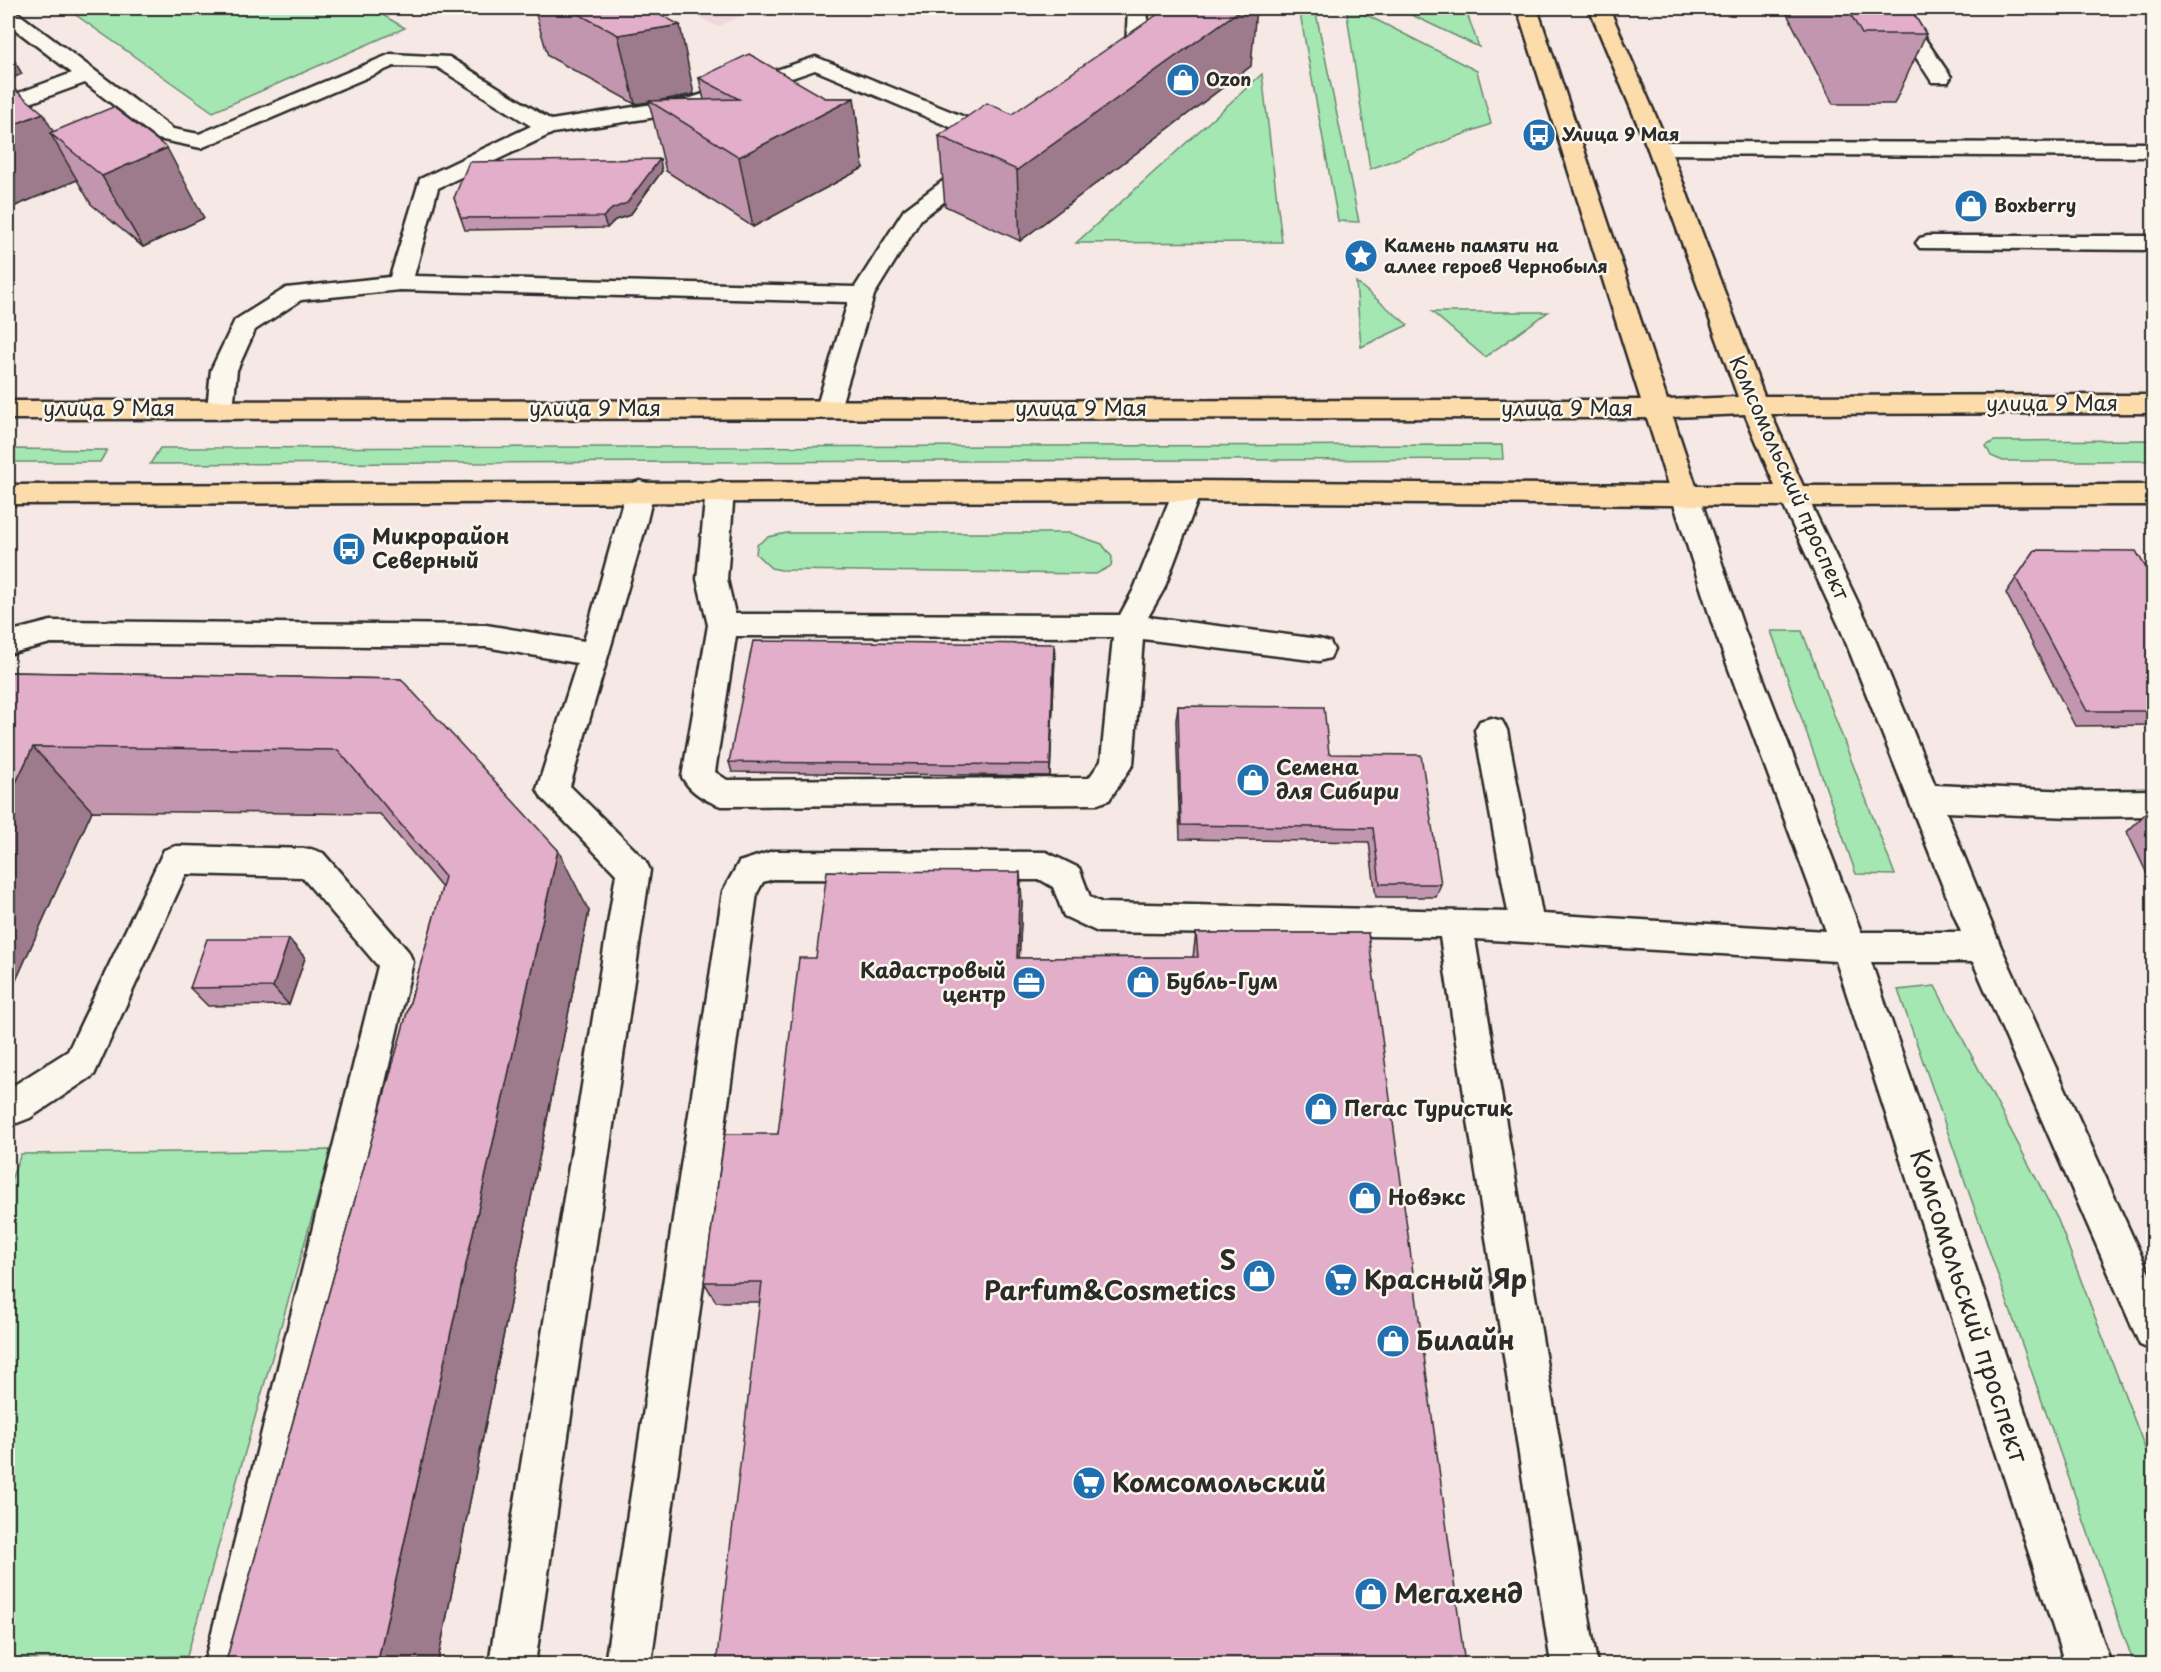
<svg xmlns="http://www.w3.org/2000/svg" width="2161" height="1672" font-family="'Playpen Sans',sans-serif">
	<style>
		.built { fill: #f0d7dd }
		.green { fill: #a4e7b2; stroke: #68896e; stroke-width: 1.5 }
		.lines { fill: none; stroke-linecap: round; stroke-linejoin: round }
		.minor-casing { stroke: #2b2b2b; stroke-width: 5 }
		.major-casing { stroke: #2b2b2b; stroke-width: 5 }
		.minor { fill: #fbf7ec; fill-rule: evenodd }
		.major { fill: #fddcac; fill-rule: evenodd }
		.wall { fill: #c296ae; stroke: #2b2b2b; stroke-width: 1.5 }
		.shaded-wall { fill: #9e7a8d; stroke: #2b2b2b; stroke-width: 1.5 }
		.building { fill: #e2aeca; stroke: #2b2b2b; stroke-width: 1.5 }
		.labels { text-anchor: middle; stroke-width: 5; stroke-linejoin: round; paint-order: stroke }
		.far-poi-label { font-size: 18px; font-weight: bold; fill: #2b2b2b; stroke: #fbf7ec; text-anchor: start }
		.street-label { font-size: 21px; fill: #2b2b2b; stroke: #fbf7ec }
		.poi-label { font-size: 21px; font-weight: bold; fill: #2b2b2b; stroke: #fbf7ec; text-anchor: start }
		.near-poi-label { font-size: 26px; font-weight: bold; fill: #2b2b2b; stroke: #fbf7ec; text-anchor: start }
		.near-street-label { font-size: 26px; fill: #2b2b2b; stroke: #fbf7ec }
	</style>
	<rect width="100%" height="100%" fill="#f6e8e5"/>
	<filter id="ink" filterUnits="userSpaceOnUse"><feTurbulence type="fractalNoise" baseFrequency=".0167" numOctaves="2"/><feDisplacementMap in="SourceGraphic" scale="12" xChannelSelector="R" yChannelSelector="G"/><feConvolveMatrix kernelMatrix="1 2 1 2 8 2 1 2 1" color-interpolation-filters="sRGB"/></filter>
	<g filter="url(#ink)">
		<path class="built" d="M683,8H757L718,27Z"/>
		<g class="green">
			<path d="M66,8H371L405,28L213,112Z"/>
			<path d="M1299,8H1315L1359,222L1338,221Z"/>
			<path d="M1346,8H1353L1477,71L1491,124L1370,169Z"/>
			<path d="M1397,8H1465L1479,47Z"/>
			<path d="M1262,74L1282,242L1076,243Z"/>
			<path d="M1356,282L1408,325L1361,347Z"/>
			<path d="M1432,312H1548L1485,357Z"/>
			<path d="M2153,440V461H2003L1991,456L1986,446L1994,441Z"/>
			<path d="M1502,445L1503,459L150,464L160,448Z"/>
			<path d="M8,449L107,450L100,462H8Z"/>
			<path d="M787,533H1070L1102,544L1112,557L1111,566L1096,574L781,570L771,568L756,554L757,545L768,537Z"/>
			<path d="M1771,631H1802L1895,875L1856,874Z"/>
			<path d="M1935,986L2058,1220L2153,1469V1664H2134L1898,990Z"/>
			<path d="M331,1150L187,1656L8,1659V1187L21,1154Z"/>
		</g>
		<g class="lines">
			<defs>
				<g id="minor">
					<path d="M1128,8H1148L1146,51C1139,62 1125,72 1112,68L1108,64L1126,49Z"/>
					<path d="M1884,8H1904L1951,77L1948,82H1932Z"/>
					<path d="M8,9L15,11L173,129L199,134L391,54L449,57L551,120L691,98L816,57L1009,135L1012,140L1009,145H993L815,70L695,111L553,133L438,188L414,276L855,287L904,210L972,159H988L991,164L988,169L921,219L874,295L838,415L829,418L820,415L816,409L848,302L400,290L301,300L255,330L237,370L233,409L229,415L220,418L211,415L207,409L211,370L235,320L286,288L390,277L420,179L531,126L437,67L394,66L201,148L158,139L85,83L8,111V97L72,73L8,24Z"/>
					<path d="M1659,142L2154,143V157L1651,154L1648,149L1651,144Z"/>
					<path d="M1928,236H2154V250L1920,248L1916,243L1920,238Z"/>
					<path d="M640,481L650,484L654,491L645,529L570,786L645,860L650,870L535,1664H489L616,874L542,798L537,789L577,663L486,647L51,643L8,654V632L51,621L486,625L584,641L626,491L630,484Z"/>
					<path d="M720,481L730,484L734,491L727,579L735,614L1120,615L1134,589L1173,491L1177,484L1187,481L1197,484L1201,491L1164,589L1148,617L1319,639L1330,642L1334,650L1330,658L1319,661L1143,639L1133,764L1109,800L1098,804L721,806C706,801 690,792 682,777L708,625L697,579L706,491L710,484ZM736,636L1113,637L1101,761L1089,778L727,780L715,772Z"/>
					<path d="M1685,485L1695,488L1699,495L1744,629L1861,932H1961L1841,630L1779,496L1783,489L1793,486L1803,489L1807,496L1871,630L1935,785L2071,791L2154,790V816L2071,817L1946,812L2001,947L2154,1284V1351L2140,1345L1973,962H1871L2111,1664H2065L1836,961L1475,939L1597,1664H1551L1440,937L1098,932L1064,916L1053,887L1041,880L773,879L763,882L757,893L651,1664H605L723,891L739,862L773,851L1046,852L1079,868L1090,897L1102,903L1508,912L1475,730L1480,721L1491,718L1502,721L1507,730L1542,914L1826,931L1714,629L1671,495L1675,488Z"/>
					<path d="M176,846L311,849L323,853L408,951L413,962L250,1664H204L378,966L302,877L186,874L94,1075L30,1118L17,1123H8V1089L68,1051L164,850Z"/>
				</g>
				<path id="major" d="M1517,8H1537L1667,400L1738,397L1648,149L1589,8H1609L1670,149L1764,396L2154,395V413L1771,414L1803,486L2154,485V505L1793,506L1187,501L8,504V485L1187,481L1668,485L1647,418L8,419V401L1641,400ZM1745,414L1775,486H1696L1673,417Z"/>
			</defs>
			<use href="#minor" class="minor-casing"/>
			<use href="#major" class="major-casing"/>
			<use href="#minor" class="minor"/>
			<use href="#major" class="major"/>
		</g>
		<g class="wall">
			<path d="M534,8H648L694,94L659,100H704L699,78L825,98H854L863,168L753,227L666,171L649,102L635,104L548,56Z"/>
			<path d="M1784,8H1910L1926,34L1894,104H1833Z"/>
			<path d="M1251,66L1020,241L945,206L939,136L1012,114Z"/>
			<path d="M8,84L53,132L204,218L143,247L91,204L77,180L8,209Z"/>
			<path d="M662,171L630,215L615,220L607,228L465,230L454,198Z"/>
			<path d="M2035,550L2154,581V725L2075,726L2006,593Z"/>
			<path d="M1055,655L1050,776L732,772L729,762Z"/>
			<path d="M8,672L401,679L589,911L437,1665H225L442,888L380,814L92,811L8,998Z"/>
			<path d="M1178,706L1329,754L1441,884L1436,897H1376L1369,842L1180,839L1176,720Z"/>
			<path d="M2147,812H2154V884H2152L2127,832Z"/>
			<path d="M1022,900L1019,958L1193,957L1196,933H1368L760,1302H716L704,1282L778,1134L816,958Z"/>
			<path d="M289,939L305,958L289,1005L208,1006L190,988Z"/>
		</g>
		<g class="shaded-wall">
			<path d="M1243,8H1256L1251,66L1020,241L1017,170Z"/>
			<path d="M680,25L694,94L651,102L649,101V102L635,104L618,35Z"/>
			<path d="M8,49L22,74L8,80Z"/>
			<path d="M854,98L863,168L753,227L739,157Z"/>
			<path d="M43,113L58,140L50,133L77,180L8,209V127Z"/>
			<path d="M167,148L204,218L143,247L102,176Z"/>
			<path d="M660,159L662,171L630,215L615,220L607,228L603,217Z"/>
			<path d="M1054,644L1055,655L1050,776V765Z"/>
			<path d="M33,747L92,811L8,998V799Z"/>
			<path d="M558,850L589,911L437,1665H377Z"/>
			<path d="M1020,872L1022,900L1018,985L1017,958Z"/>
			<path d="M289,939L305,958L289,1005L273,987Z"/>
		</g>
		<g class="building">
			<path d="M567,8H648L680,25L618,35Z"/>
			<path d="M1167,8H1243L1017,170L939,136L987,103L1012,114Z"/>
			<path d="M1847,8H1910L1926,34H1862Z"/>
			<path d="M749,54L825,98H854L739,157L649,101L739,99L699,78Z"/>
			<path d="M8,84L43,113L8,127Z"/>
			<path d="M113,107L167,148L102,176L50,133Z"/>
			<path d="M660,159L627,203L612,209L603,217L461,218L454,198L469,162Z"/>
			<path d="M2035,550L2136,551L2154,581V711H2087L2016,578Z"/>
			<path d="M753,641L1054,644L1050,765L729,762Z"/>
			<path d="M8,672L401,679L558,850L377,1665H225L445,877L338,750L33,747L8,799Z"/>
			<path d="M1178,706L1324,707L1329,754L1421,755L1441,884H1380L1373,828L1181,825Z"/>
			<path d="M2147,812H2154V824Z"/>
			<path d="M827,871L1020,872L1017,958L1198,957L1196,933H1368L1465,1665H716L762,1282H704L725,1134H778L799,958H816Z"/>
			<path d="M207,939H289L273,987L190,988Z"/>
		</g>
	</g>
	<defs>
		<symbol id="shop-disc" viewBox="-11 -11 22 22"><circle r="9.5" fill="#1f6fb2" stroke="#fbf7ec"/><path d="M-5-2.5h2.3a2.7 3.5 0 0 1 5.4 0H5L5.5 6h-11ZM-1.5-2.5h3a1.5 2.3 0 0 0-3 0Z" fill="#fff"/></symbol>
		<symbol id="bus-disc" viewBox="-11 -11 22 22"><circle r="9.5" fill="#1f6fb2" stroke="#fbf7ec"/><path d="M-5-6H5V4H4V6H2V4H-2V6H-4V4H-5ZM-3.5-4V0h7V-4ZM-3.5 1.2v1.5H-2V1.2ZM2 1.2v1.5H3.5V1.2Z" fill="#fff"/></symbol>
		<symbol id="sight-disc" viewBox="-11 -11 22 22"><circle r="9.5" fill="#1f6fb2" stroke="#fbf7ec"/><path d="M0-6L1.8-2.2L6-1.7L2.9 1.2L3.7 5.4L0 3.3L-3.7 5.4L-2.9 1.2L-6-1.7L-1.8-2.2Z" fill="#fff"/></symbol>
		<symbol id="office-disc" viewBox="-11 -11 22 22"><circle r="9.5" fill="#1f6fb2" stroke="#fbf7ec"/><path d="M-6-3h4V-5.5h4V-3h4V5H-6ZM-1-4.5V-3h2v-1.5ZM-6 0V1H6V0Z" fill="#fff"/></symbol>
		<symbol id="supermarket-disc" viewBox="-11 -11 22 22"><circle r="9.5" fill="#1f6fb2" stroke="#fbf7ec"/><path d="M-6-5.5h2.5l.6 2H6L4.5 2H-2.5L-4.4-4H-6ZM-1.5 3.2a1.3 1.3 0 1 0 .1 0ZM3 3.2a1.3 1.3 0 1 0 .1 0Z" fill="#fff"/></symbol>
	</defs>
	<g fill-rule="evenodd">
		<use href="#shop-disc" x="1164" y="61" width="38" height="38"/>
		<use href="#bus-disc" x="1520" y="116" width="38" height="38"/>
		<use href="#shop-disc" x="1952" y="187" width="38" height="38"/>
		<use href="#sight-disc" x="1342" y="237" width="38" height="38"/>
		<use href="#bus-disc" x="330" y="530" width="38" height="38"/>
		<use href="#shop-disc" x="1234" y="761" width="38" height="38"/>
		<use href="#shop-disc" x="1124" y="963" width="38" height="38"/>
		<use href="#office-disc" x="1010" y="964" width="38" height="38"/>
		<use href="#shop-disc" x="1302" y="1090" width="38" height="38"/>
		<use href="#shop-disc" x="1346" y="1179" width="38" height="38"/>
		<use href="#shop-disc" x="1240" y="1257" width="38" height="38"/>
		<use href="#supermarket-disc" x="1322" y="1261" width="38" height="38"/>
		<use href="#shop-disc" x="1374" y="1322" width="38" height="38"/>
		<use href="#supermarket-disc" x="1070" y="1464" width="38" height="38"/>
		<use href="#shop-disc" x="1352" y="1575" width="38" height="38"/>
	</g>
	<g class="labels">
		<g class="far-poi-label">
			<text x="1206" y="86">Ozon</text>
			<text x="1562" y="141">Улица 9 Мая</text>
			<text x="1994" y="212">Boxberry</text>
			<text x="1384" y="252">Камень памяти на<tspan x="1384" dy="21">аллее героев Чернобыля</tspan></text>
		</g>
		<g class="street-label">
			<text x="2052" y="411">улица 9 Мая</text>
			<text x="109" y="416">улица 9 Мая</text>
			<text x="595" y="416">улица 9 Мая</text>
			<text x="1081" y="416">улица 9 Мая</text>
			<text x="1567" y="416">улица 9 Мая</text>
			<text transform="translate(1789 478) rotate(66)" y="7">Комсомольский проспект</text>
		</g>
		<g class="poi-label">
			<text x="372" y="544">Микрорайон<tspan x="372" dy="24">Северный</tspan></text>
			<text x="1276" y="775">Семена<tspan x="1276" dy="24">для Сибири</tspan></text>
			<text x="1006" y="978" text-anchor="end">Кадастровый<tspan x="1006" dy="24">центр</tspan></text>
			<text x="1166" y="989">Бубль-Гум</text>
			<text x="1344" y="1116">Пегас Туристик</text>
			<text x="1388" y="1205">Новэкс</text>
		</g>
		<g class="near-poi-label">
			<text x="1236" y="1270" text-anchor="end">S<tspan x="1236" dy="30">Parfum&amp;Cosmetics</tspan></text>
			<text x="1364" y="1289">Красный Яр</text>
			<text x="1416" y="1350">Билайн</text>
			<text x="1112" y="1492">Комсомольский</text>
			<text x="1394" y="1603">Мегахенд</text>
		</g>
		<g class="near-street-label">
			<text transform="translate(1969 1306) rotate(72)" y="9">Комсомольский проспект</text>
		</g>
	</g>
	<rect width="2161" height="1672" fill="none" stroke="#fbf7ec" stroke-width="30"/>
	<rect x="15" y="15" width="2131" height="1642" fill="none" stroke="#2b2b2b" stroke-width="2" filter="url(#ink)"/>
</svg>
